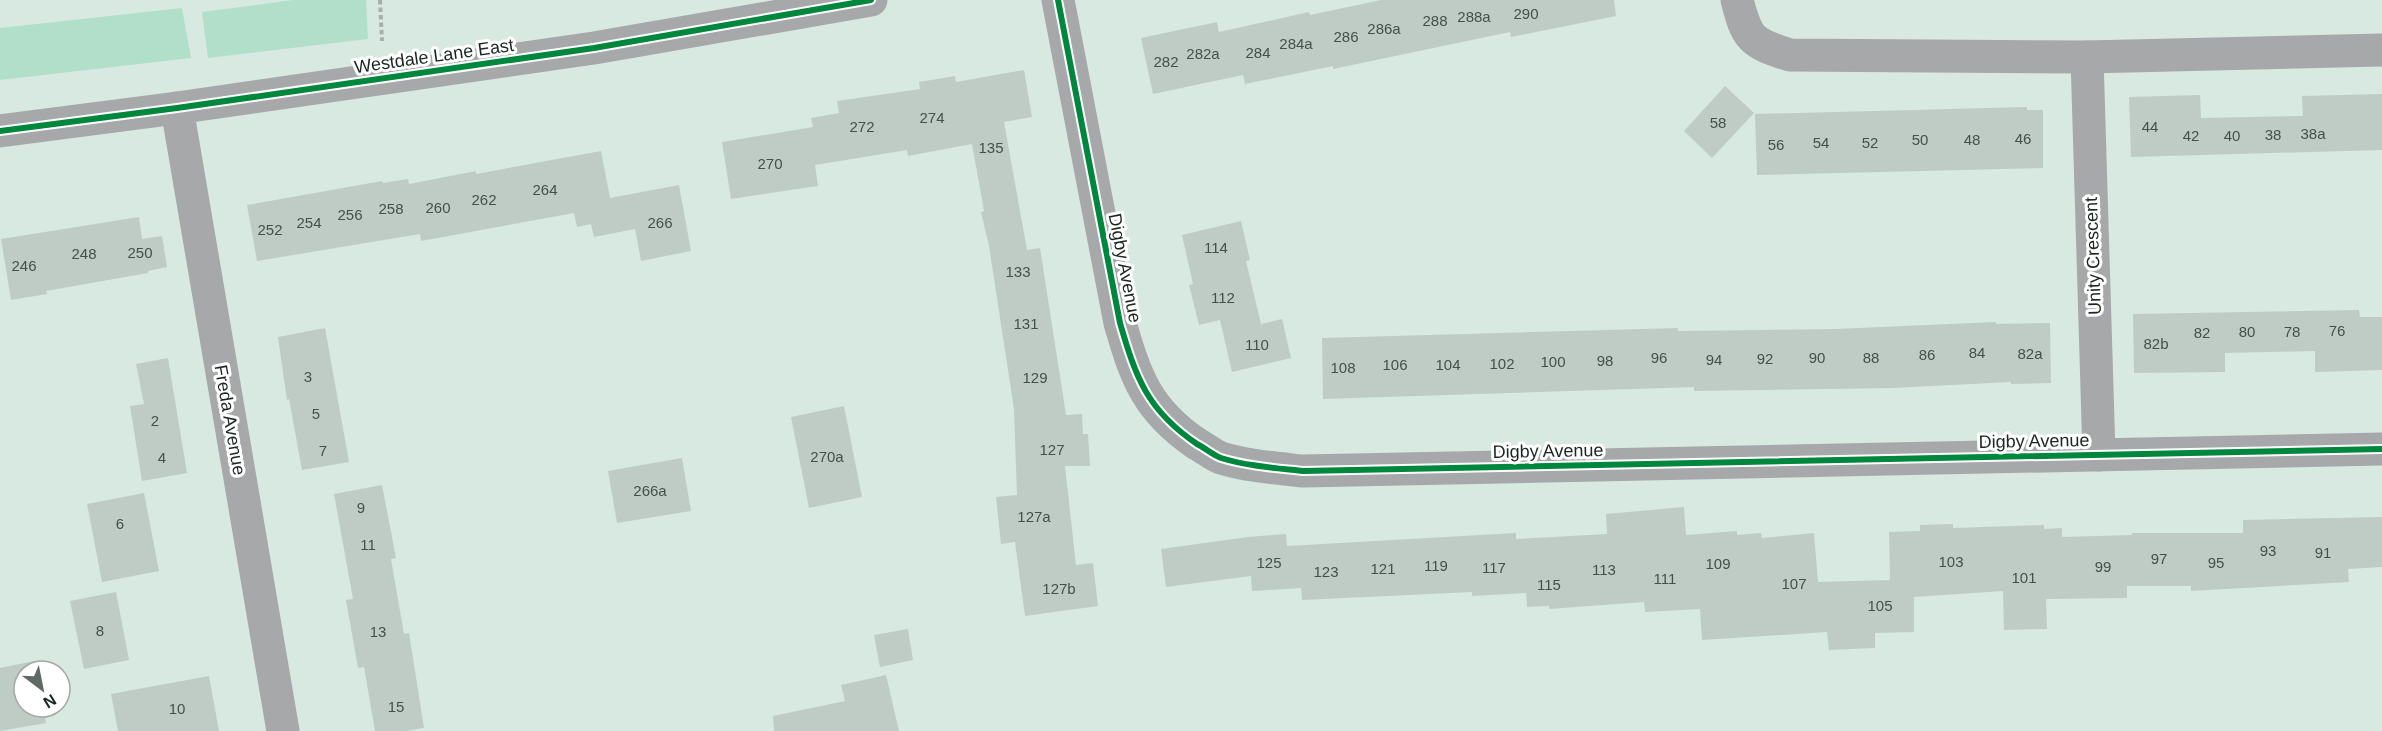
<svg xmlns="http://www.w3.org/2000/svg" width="2382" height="731" font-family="Arial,sans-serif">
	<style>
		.green { fill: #b2dfca }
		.building { fill: #bfccc6 }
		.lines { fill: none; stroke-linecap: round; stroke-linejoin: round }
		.path { stroke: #a8aeab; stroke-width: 4; stroke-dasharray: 4.5 3; stroke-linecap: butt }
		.minor { stroke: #a7a8aa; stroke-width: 33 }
		.tertiary { stroke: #a7a8aa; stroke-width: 33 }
		.cycleway-casing { stroke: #fff; stroke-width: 10 }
		.cycleway { stroke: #00873e; stroke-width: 6 }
		.labels { text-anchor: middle; stroke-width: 6; stroke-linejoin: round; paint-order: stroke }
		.number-label { font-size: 15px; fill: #44504a }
		.street-label { font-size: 18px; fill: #1b2721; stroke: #fff }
	</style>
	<rect width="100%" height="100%" fill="#d8e9e1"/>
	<g class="green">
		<path d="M293,0H366L368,39L208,58L202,12Z"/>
		<path d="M182,8L191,58L0,80V28Z"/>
	</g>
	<g class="building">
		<path d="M1381,0H1614L1616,16L1511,37L1510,32L1333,69V66L1245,84L1243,75L1153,94L1141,38L1217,22L1219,32L1309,12L1310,15Z"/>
		<path d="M1024,70L1032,117L1004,122L1027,250L1040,248L1066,415L1082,414L1083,434H1088L1090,466H1065L1076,565L1093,563L1098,606L1025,616L1015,542L1001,544L996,497L1017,495L1014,409L989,246L981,212L984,211L972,144L908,156L907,150L815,165L818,186L731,199L722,142L813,127L811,118L839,113L837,101L920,89L919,82L955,76L956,82Z"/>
		<path d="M1725,86L1754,113L1712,158L1684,131Z"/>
		<path d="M2382,94V150L2131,157L2129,97L2200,95L2201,118L2303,116L2302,96Z"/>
		<path d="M2027,107V110H2043V168L1757,175L1755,114Z"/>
		<path d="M601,151L610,198L679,185L691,251L641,261L635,229L594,237L591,224L577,227L574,213L421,241L420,234L257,261L247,205L382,181L383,183L408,179L409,184L476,171V174Z"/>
		<path d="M139,217L142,239L162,236L167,267L148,271V273L46,291L47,294L11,300L1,239Z"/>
		<path d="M1241,221L1250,260L1246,261L1261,324L1282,319L1291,358L1232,372L1220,320L1199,325L1189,285L1193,284L1182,235Z"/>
		<path d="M2359,310L2360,317H2382V370L2315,372V351L2225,353V372L2134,373L2133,314Z"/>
		<path d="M1996,322V324L2050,323L2051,383L2011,384V382L1892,388L1694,391V387L1323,399L1322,338L1678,328V331L1836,329Z"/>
		<path d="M325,328L349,462L302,470L289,399L287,400L278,337Z"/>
		<path d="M168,358L187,473L142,481L130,406L144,404L136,364Z"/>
		<path d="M844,406L862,497L809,508L791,417Z"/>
		<path d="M682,458L691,511L617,523L608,471Z"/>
		<path d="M382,485L396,558L391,559L404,634L409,633L424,728L406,731H375L364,667L358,668L346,600L353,599L334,494Z"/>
		<path d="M144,493L159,571L102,582L87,504Z"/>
		<path d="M1684,507L1686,535L1737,531V535L1761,533L1762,538L1814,533L1818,582L1890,580L1889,532L1920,531V525L1953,524V528L2044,525V529L2062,528V537L2132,535V533H2243V520L2382,517V567L2348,569L2349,582L2191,591V586H2127V598L2046,599L2047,629L2004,630L2003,591L1914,597V632L1875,633V648L1829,650L1827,632L1702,640L1700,609L1645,612L1644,602L1549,609V606L1527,607L1526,593L1472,596V592L1302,600L1301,588L1252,591L1251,576L1166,587L1161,549L1248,537L1286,534L1287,546L1516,533V539L1607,534L1606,514Z"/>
		<path d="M116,592L129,660L84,669L70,601Z"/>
		<path d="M908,629L913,660L880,667L874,635Z"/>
		<path d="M34,661L36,671H24V707H43L46,723L0,731V668Z"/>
		<path d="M886,675L899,731H774L773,716L845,701L841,685Z"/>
		<path d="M209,676L219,731H118L111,694Z"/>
	</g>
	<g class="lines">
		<path class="path" d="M380,0L382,41"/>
		<g class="minor">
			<path d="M1058,0L1120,323C1136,378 1147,410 1197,444C1205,448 1213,455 1221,458C1247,466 1275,468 1303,471L2382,449"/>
			<path d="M1737,0C1747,39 1751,43 1790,55L2087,57L2382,50"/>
			<path d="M2087,57L2099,455"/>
			<path d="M177,108L283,731"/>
		</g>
		<path class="tertiary" d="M0,131L177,108L594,48L871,0"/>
		<defs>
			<g id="cycleway">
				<path d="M1058,0L1120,323C1136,378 1147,410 1197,444C1205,448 1213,455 1221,458C1247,466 1275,468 1303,471L2382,449"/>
				<path d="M0,131L177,108L594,48L871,0"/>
			</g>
		</defs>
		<use href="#cycleway" class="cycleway-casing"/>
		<use href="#cycleway" class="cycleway"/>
	</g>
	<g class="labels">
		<g class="number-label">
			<text x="1526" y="19">290</text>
			<text x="1474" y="22">288a</text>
			<text x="1435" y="26">288</text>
			<text x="1384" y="34">286a</text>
			<text x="1346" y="42">286</text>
			<text x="1296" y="49">284a</text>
			<text x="1258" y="58">284</text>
			<text x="1203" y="59">282a</text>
			<text x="1166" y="67">282</text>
			<text x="932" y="123">274</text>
			<text x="1718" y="128">58</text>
			<text x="862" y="132">272</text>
			<text x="2150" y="132">44</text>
			<text x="2313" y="139">38a</text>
			<text x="2273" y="140">38</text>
			<text x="2191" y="141">42</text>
			<text x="2232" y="141">40</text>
			<text x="2023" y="144">46</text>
			<text x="1920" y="145">50</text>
			<text x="1972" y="145">48</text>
			<text x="1821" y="148">54</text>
			<text x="1870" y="148">52</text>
			<text x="1776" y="150">56</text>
			<text x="991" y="153">135</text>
			<text x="770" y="169">270</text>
			<text x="545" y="195">264</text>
			<text x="484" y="205">262</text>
			<text x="438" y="213">260</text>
			<text x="391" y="214">258</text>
			<text x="350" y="220">256</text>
			<text x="309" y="228">254</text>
			<text x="660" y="228">266</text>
			<text x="270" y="235">252</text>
			<text x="1216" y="253">114</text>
			<text x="140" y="258">250</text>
			<text x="84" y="259">248</text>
			<text x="24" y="271">246</text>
			<text x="1018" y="277">133</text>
			<text x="1223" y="303">112</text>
			<text x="1026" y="329">131</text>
			<text x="2337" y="336">76</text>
			<text x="2247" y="337">80</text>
			<text x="2292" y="337">78</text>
			<text x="2202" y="338">82</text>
			<text x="2156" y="349">82b</text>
			<text x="1257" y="350">110</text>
			<text x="1977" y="358">84</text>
			<text x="2030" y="359">82a</text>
			<text x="1927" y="360">86</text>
			<text x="1659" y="363">96</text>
			<text x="1817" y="363">90</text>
			<text x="1871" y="363">88</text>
			<text x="1765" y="364">92</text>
			<text x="1714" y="365">94</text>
			<text x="1605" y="366">98</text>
			<text x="1553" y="367">100</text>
			<text x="1502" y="369">102</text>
			<text x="1395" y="370">106</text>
			<text x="1448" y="370">104</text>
			<text x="1343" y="373">108</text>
			<text x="308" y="382">3</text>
			<text x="1035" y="383">129</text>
			<text x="316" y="419">5</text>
			<text x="155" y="426">2</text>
			<text x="1052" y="455">127</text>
			<text x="323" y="456">7</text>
			<text x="827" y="462">270a</text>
			<text x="162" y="463">4</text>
			<text x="650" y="496">266a</text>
			<text x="361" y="513">9</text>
			<text x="1034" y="522">127a</text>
			<text x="120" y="529">6</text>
			<text x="368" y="550">11</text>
			<text x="2268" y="556">93</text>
			<text x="2323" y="558">91</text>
			<text x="2159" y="564">97</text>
			<text x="1951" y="567">103</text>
			<text x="1269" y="568">125</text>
			<text x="2216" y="568">95</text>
			<text x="1718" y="569">109</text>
			<text x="1436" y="571">119</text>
			<text x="2103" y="572">99</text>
			<text x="1494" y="573">117</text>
			<text x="1383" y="574">121</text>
			<text x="1604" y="575">113</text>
			<text x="1326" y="577">123</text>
			<text x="2024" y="583">101</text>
			<text x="1665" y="584">111</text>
			<text x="1794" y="589">107</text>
			<text x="1549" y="590">115</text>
			<text x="1059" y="594">127b</text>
			<text x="1880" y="611">105</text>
			<text x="100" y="636">8</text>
			<text x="378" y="637">13</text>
			<text x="396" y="712">15</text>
			<text x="177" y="714">10</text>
		</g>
		<g class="street-label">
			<text transform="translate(434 56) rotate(-8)" y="6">Westdale Lane East</text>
			<text transform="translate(2093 256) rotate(-92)" y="6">Unity Crescent</text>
			<text transform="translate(1125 268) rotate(79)" y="6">Digby Avenue</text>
			<text transform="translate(230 420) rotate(80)" y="6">Freda Avenue</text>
			<text transform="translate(2034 441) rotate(-1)" y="6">Digby Avenue</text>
			<text transform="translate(1548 451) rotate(-1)" y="6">Digby Avenue</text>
		</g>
	</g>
	<g transform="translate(42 689) rotate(148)"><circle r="28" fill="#ffffff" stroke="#a4a9a6" stroke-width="1.5"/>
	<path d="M0-4.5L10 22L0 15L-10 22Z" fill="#5d6b64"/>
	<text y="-9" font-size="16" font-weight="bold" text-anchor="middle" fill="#1b2721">N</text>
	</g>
</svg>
